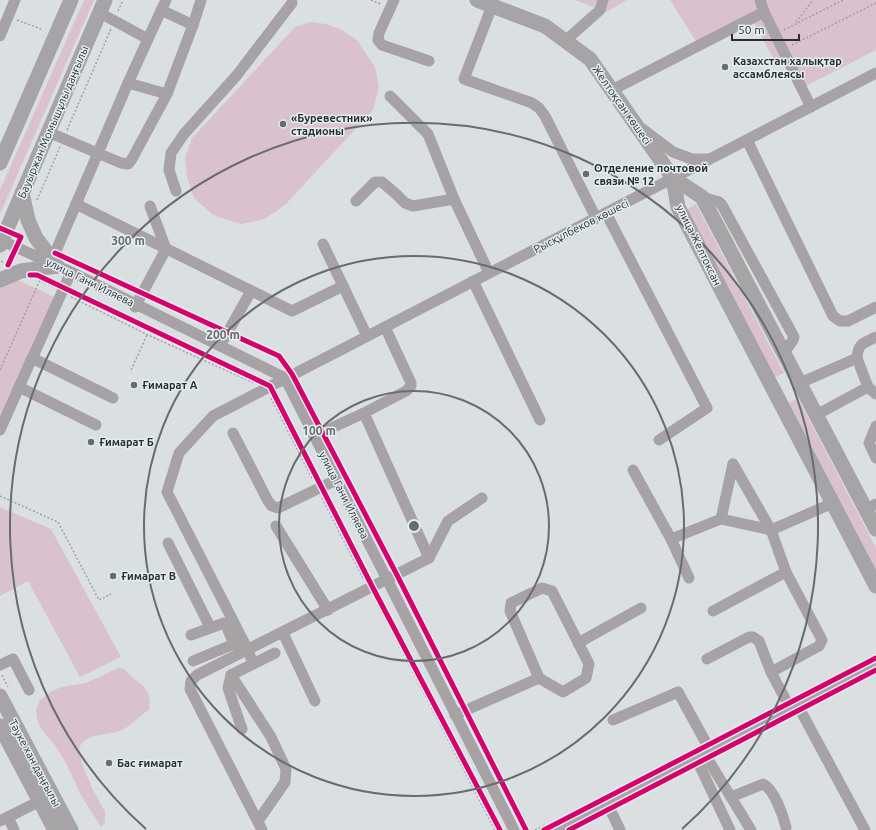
<svg xmlns="http://www.w3.org/2000/svg" width="876" height="830" font-family="Ubuntu,sans-serif">
	<style>
		.green { fill: #d9c2ce }
		.lines { fill: none; stroke-linecap: round; stroke-linejoin: round }
		.path { stroke: #a3a1a4; stroke-width: 1.5; stroke-dasharray: 2 2; stroke-linecap: butt }
		.minor { stroke: #a6a2a5; stroke-width: 11 }
		.major { stroke: #a7a4a8; stroke-width: 15 }
		.cycleway-casing { stroke: #e4eef1; stroke-width: 8 }
		.cycleway { stroke: #d6006c; stroke-width: 5 }
		.ring { fill: none; stroke: #686c6d; stroke-width: 2 }
		.poi-dot { fill: #686c6d; stroke: #e4eef1; stroke-width: 1.5 }
		.labels { text-anchor: middle; stroke-width: 3; stroke-linejoin: round; paint-order: stroke }
		.poi-label { font-size: 11px; font-weight: bold; fill: #2a2e2f; stroke: #e4eef1; text-anchor: start }
		.street-label { font-size: 11px; fill: #2a2e2f; stroke: #e4eef1 }
		.centre { fill: #686c6d; stroke: #e4eef1; stroke-width: 2 }
		.ring-label { font-size: 12px; text-anchor: middle; font-weight: bold; fill: #686c6d; stroke: #e4eef1; stroke-width: 3; stroke-linejoin: round; paint-order: stroke }
	</style>
	<rect width="100%" height="100%" fill="#dae0e1"/>
	<g class="green">
		<path d="M84,0H94L0,214V190Z"/>
		<path d="M575,0H627L606,12Z"/>
		<path d="M670,0H876V50L802,88L787,59L776,64L753,20L697,43Z"/>
		<path d="M310,22L326,24L342,30L357,40L375,67L379,88L373,110L286,204L277,211L262,220L241,224L213,215L194,198L187,177L185,158L192,138L295,27Z"/>
		<path d="M696,204L784,373L775,377L687,209Z"/>
		<path d="M18,280L56,298L0,419V288Z"/>
		<path d="M798,398L876,548V570L789,403Z"/>
		<path d="M0,507L51,529L121,657L80,677L28,581L0,596Z"/>
		<path d="M118,668C126,668 126,672 131,676C133,679 138,681 141,684C149,691 151,700 149,710C140,715 133,724 124,729C108,737 88,731 79,748L82,764L92,788L105,812V823L101,827L82,797L65,761L54,744L41,729L37,719L36,710L40,700L52,691L61,687L86,683Z"/>
	</g>
	<g class="lines">
		<g class="path">
			<path d="M371,0L381,4"/>
			<path d="M118,11L123,0"/>
			<path d="M17,20L41,29"/>
			<path d="M796,22L813,0"/>
			<path d="M784,30L843,0"/>
			<path d="M792,45L876,3"/>
			<path d="M67,130L111,29"/>
			<path d="M37,200L60,147"/>
			<path d="M1,261L6,264"/>
			<path d="M41,281L54,287"/>
			<path d="M71,297L148,335L254,383"/>
			<path d="M0,370L40,280"/>
			<path d="M131,370L147,335"/>
			<path d="M271,398L313,480"/>
			<path d="M0,496L58,522L99,600L111,594"/>
			<path d="M322,498L364,580"/>
			<path d="M374,597L495,830"/>
			<path d="M2,675L8,687"/>
			<path d="M535,830L546,825"/>
		</g>
		<g class="minor">
			<path d="M394,0L379,33L378,40L382,45L429,61"/>
			<path d="M760,0L764,12"/>
			<path d="M492,6L464,79L532,103L539,108L545,116L596,218"/>
			<path d="M100,13L148,39L166,0"/>
			<path d="M193,25L201,0"/>
			<path d="M0,36L15,0"/>
			<path d="M148,39L128,83L167,94L193,25L161,10"/>
			<path d="M565,41L600,10L603,0"/>
			<path d="M612,90L764,12L811,107"/>
			<path d="M390,96L428,134L454,199L489,273"/>
			<path d="M641,128L673,152L692,159H709"/>
			<path d="M48,132L121,163L128,164L132,159L167,94"/>
			<path d="M747,140L833,316L840,321H848L876,307"/>
			<path d="M176,191L169,170L171,153L184,134L237,75L292,3"/>
			<path d="M702,197L719,202L722,205L794,337L793,340L784,353"/>
			<path d="M356,201L375,182H382L396,194L405,203L413,206L454,199"/>
			<path d="M76,204L292,311L343,286"/>
			<path d="M606,213L707,408L659,440"/>
			<path d="M0,240L71,272L285,378L514,830"/>
			<path d="M323,244L367,336"/>
			<path d="M52,260L128,83"/>
			<path d="M473,281L540,420"/>
			<path d="M135,307L166,249L150,206"/>
			<path d="M385,327L411,383V386L406,391L364,413L429,558"/>
			<path d="M220,346L251,291"/>
			<path d="M857,358L868,387"/>
			<path d="M31,361L71,272"/>
			<path d="M800,383L857,358C858,343 864,343 876,337"/>
			<path d="M19,387L96,425"/>
			<path d="M816,415L868,387L876,394"/>
			<path d="M876,426L869,443L876,458"/>
			<path d="M0,430L32,358L113,398"/>
			<path d="M233,433L268,501L272,506L278,508L336,480"/>
			<path d="M314,436L364,413"/>
			<path d="M733,464L771,530L786,572L822,640L819,646L771,672"/>
			<path d="M633,470L671,539L689,578"/>
			<path d="M866,509L876,504"/>
			<path d="M721,519L733,464"/>
			<path d="M276,526L328,610"/>
			<path d="M671,539L721,519L771,530L833,503"/>
			<path d="M168,543L210,627"/>
			<path d="M542,588L552,591L589,664L586,678L563,692L539,678L510,611L511,603Z"/>
			<path d="M713,611L786,572"/>
			<path d="M283,633L315,701"/>
			<path d="M191,635L224,623L226,625L234,644"/>
			<path d="M578,643L641,608"/>
			<path d="M707,659L749,637H753L759,641L771,672L790,708"/>
			<path d="M193,661L234,644L248,650"/>
			<path d="M253,664L248,650L167,492L179,453L213,416L876,73"/>
			<path d="M0,665L13,659L29,690"/>
			<path d="M231,675L271,737L286,769L285,782L258,821"/>
			<path d="M797,704L865,830"/>
			<path d="M455,715L539,678"/>
			<path d="M613,720L678,692L710,750"/>
			<path d="M242,729L228,688L231,675L275,653"/>
			<path d="M704,753L751,830"/>
			<path d="M696,758L730,830"/>
			<path d="M731,797L763,784C774,789 783,815 786,827"/>
			<path d="M607,803L620,830"/>
			<path d="M8,817L14,830"/>
			<path d="M0,821L40,801"/>
			<path d="M262,830L190,689L191,681L197,675L429,558L448,521L482,498"/>
		</g>
		<g class="major">
			<path d="M477,0L545,26L590,59L673,178L702,197L876,529"/>
			<path d="M0,163L71,0"/>
			<path d="M673,178L678,207L876,586"/>
			<path d="M22,193L28,220L36,238L57,266"/>
			<path d="M0,245L105,0"/>
			<path d="M0,280L21,271L57,266"/>
			<path d="M0,696L71,830"/>
			<path d="M0,726L55,830"/>
			<path d="M556,830L876,663"/>
		</g>
		<defs>
			<g id="cycleway">
				<path d="M0,228L21,237L8,265"/>
				<path d="M55,253L279,356L292,374L397,575L526,830"/>
				<path d="M30,275H37L270,386L373,588L500,830"/>
				<path d="M544,830L876,658"/>
				<path d="M569,830L876,670"/>
			</g>
		</defs>
		<use href="#cycleway" class="cycleway-casing"/>
		<use href="#cycleway" class="cycleway"/>
	</g>
	<g class="ring">
		<circle cx="414" cy="526" r="135"/>
		<circle cx="414" cy="526" r="270"/>
		<path d="M146 829A404 404 0 1 1 682 829"/>
	</g>
	<g class="poi-dot">
		<circle cx="725" cy="67" r="4"/>
		<circle cx="283" cy="124" r="4"/>
		<circle cx="586" cy="174" r="4"/>
		<circle cx="134" cy="385" r="4"/>
		<circle cx="91" cy="442" r="4"/>
		<circle cx="113" cy="576" r="4"/>
		<circle cx="109" cy="763" r="4"/>
	</g>
	<g class="labels">
		<g class="poi-label">
			<text x="733" y="65">Казахстан халықтар<tspan x="733" dy="13">ассамблеясы</tspan></text>
			<text x="291" y="122">«Буревестник»<tspan x="291" dy="13">стадионы</tspan></text>
			<text x="594" y="172">Отделение почтовой<tspan x="594" dy="13">связи № 12</tspan></text>
			<text x="142" y="389">Ғимарат А</text>
			<text x="99" y="446">Ғимарат Б</text>
			<text x="121" y="580">Ғимарат В</text>
			<text x="117" y="767">Бас ғимарат</text>
		</g>
		<g class="street-label">
			<text transform="translate(622 105) rotate(55)" y="4">Желтоқсан көшесі</text>
			<text transform="translate(53 122) rotate(-67)" y="4">Бауыржан Момышұлы даңғылы</text>
			<text transform="translate(581 226) rotate(-27)" y="4">Рысқұлбеков көшесі</text>
			<text transform="translate(699 245) rotate(64)" y="4">улица Желтоксан</text>
			<text transform="translate(90 282) rotate(26)" y="4">улица Гани Иляева</text>
			<text transform="translate(344 495) rotate(63)" y="4">улица Гани Иляева</text>
			<text transform="translate(35 763) rotate(62)" y="4">Тәуке хан даңғылы</text>
		</g>
	</g>
	<circle cx="414" cy="526" r="6" class="centre"/>
	<g class="ring-label">
		<text x="128" y="245">300 m</text>
		<text x="223" y="339">200 m</text>
		<text x="319" y="435">100 m</text>
	</g>
	<path d="M732 34v6h67v-6" fill="none" stroke="#2a2e2f" stroke-width="2"/>
	<text x="738" y="34" font-size="12" fill="#2a2e2f" stroke="#e4eef1" stroke-width="3" paint-order="stroke">50 m</text>
</svg>
